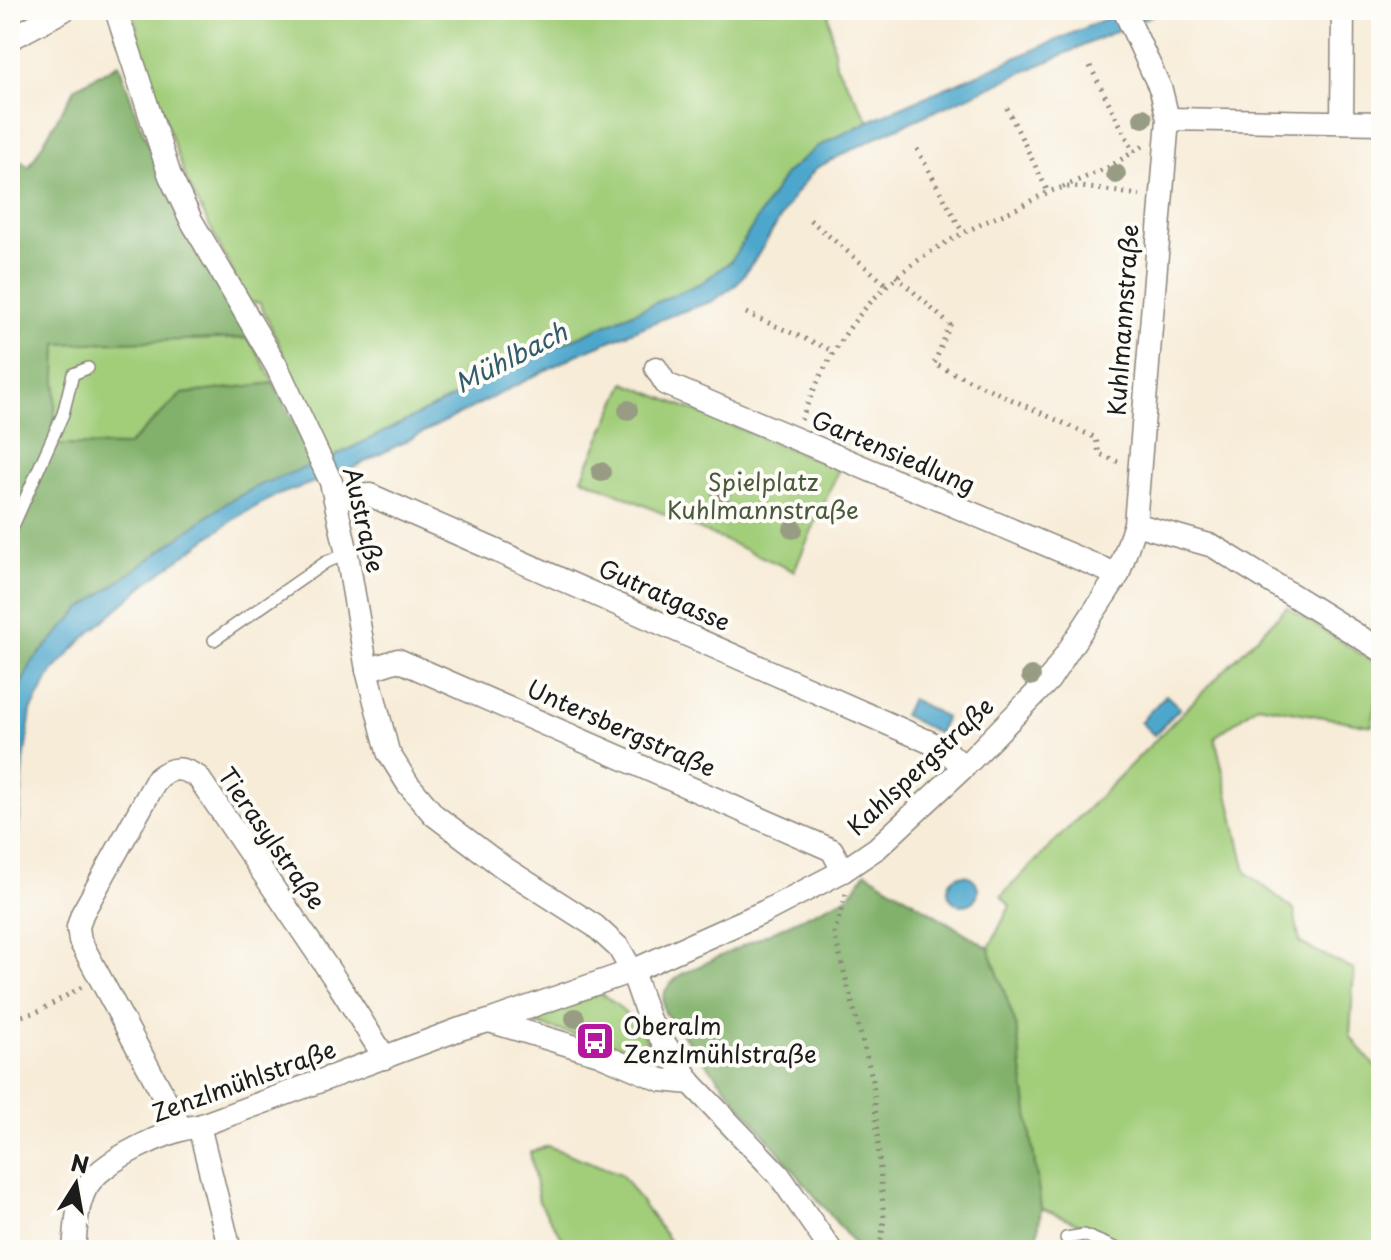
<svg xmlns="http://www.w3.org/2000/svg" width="1391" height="1260" font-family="'Playpen Sans',sans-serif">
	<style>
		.green { fill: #a2ce7a; stroke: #5f754b; stroke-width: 2 }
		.forest { fill: #81b16a; stroke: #4e6643; stroke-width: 2 }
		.water { fill: #4ea7cc; stroke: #356274; stroke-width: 2 }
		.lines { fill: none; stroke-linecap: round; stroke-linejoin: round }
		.lane-casing { stroke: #8a847a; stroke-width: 14 }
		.street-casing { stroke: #8a847a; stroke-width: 25 }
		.path { stroke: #8a847a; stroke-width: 5; stroke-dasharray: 2 6; stroke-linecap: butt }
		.lane { stroke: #fff; stroke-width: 11 }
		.street { stroke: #fff; stroke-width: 22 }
		.tree { fill: #989c83 }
		.labels { text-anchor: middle; stroke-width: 8; stroke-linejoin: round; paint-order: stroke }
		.street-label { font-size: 24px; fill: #1c1c1c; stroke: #fdfcf7 }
		.park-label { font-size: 24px; fill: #4b5a3d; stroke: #fdfcf7 }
		.poi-label { font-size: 24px; fill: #1c1c1c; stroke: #fdfcf7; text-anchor: start }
		.water-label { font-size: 26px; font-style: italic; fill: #325b6b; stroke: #fdfcf7 }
	</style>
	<rect width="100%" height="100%" fill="#fdfcf7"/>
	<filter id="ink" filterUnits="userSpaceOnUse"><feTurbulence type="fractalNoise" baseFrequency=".0125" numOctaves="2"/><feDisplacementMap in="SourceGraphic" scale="16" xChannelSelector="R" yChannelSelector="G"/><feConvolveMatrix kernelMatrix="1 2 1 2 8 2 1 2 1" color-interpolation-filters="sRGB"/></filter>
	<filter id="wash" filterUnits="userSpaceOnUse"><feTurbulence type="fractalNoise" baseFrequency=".006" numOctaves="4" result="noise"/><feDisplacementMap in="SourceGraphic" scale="32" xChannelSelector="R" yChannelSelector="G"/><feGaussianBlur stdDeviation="1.8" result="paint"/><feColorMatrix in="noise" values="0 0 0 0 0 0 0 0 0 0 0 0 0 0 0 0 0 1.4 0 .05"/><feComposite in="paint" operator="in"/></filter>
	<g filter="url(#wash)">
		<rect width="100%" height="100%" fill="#f7ecd8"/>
		<g class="green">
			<path d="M133,10H828L836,65L869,121L817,147L731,261L703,282L553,348L331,458L260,303L248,302L187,181L142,55Z"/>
			<path d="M250,338L274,383L182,394L127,446L54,445L56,343Z"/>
			<path d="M625,383L839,469L794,571L582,478Z"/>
			<path d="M1287,607L1381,667L1372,726L1258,705L1215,737L1246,872L1294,910L1300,943L1354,970L1350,1036L1381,1074V1250H1142L1041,1208L1030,1133L989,948L1010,906L1001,896Z"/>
			<path d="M600,993C622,1006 646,1033 655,1057L650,1062L641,1061L602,1042L536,1024L530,1018Z"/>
			<path d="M548,1146L621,1174L676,1250H570L539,1202L530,1152Z"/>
		</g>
		<g class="forest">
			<path d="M119,64L139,122L169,193L250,338L57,344L54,445L127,446L182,394L274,383L315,465L262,484L226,503L80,610L32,662L10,708V154L29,167L76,87Z"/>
			<path d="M866,872L989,948L1016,1025L1041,1208L1036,1250H859L665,1013C660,994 665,988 680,975L849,896Z"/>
		</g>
		<g class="water">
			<path d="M1126,10H1164L881,135L816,168L795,194L756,258L737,284L713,301L672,315L576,355L349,470L275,496L237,517L149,581L84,638L52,672L31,711L24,761L18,837L10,856V708L32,662L80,610L226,503L262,484L331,458L553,348L703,282L731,261L785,174L817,147L869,121Z"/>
			<path d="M1166,695L1180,708L1154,735L1140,722Z"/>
			<path d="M911,699L946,717L938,733L903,715Z"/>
			<circle cx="963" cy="890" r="15"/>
		</g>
	</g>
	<g filter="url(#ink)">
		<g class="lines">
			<defs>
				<g id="lane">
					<path d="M10,533L63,414L73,374L88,368"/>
					<path d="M214,640L326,562L347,554"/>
					<path d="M1066,1238L1084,1235L1120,1250"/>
				</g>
				<g id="street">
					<path d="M116,10L170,176L191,220L277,367L331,482L347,554L367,670L388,752L408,784L434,815L503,867L595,926L619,948L632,971L649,1020L691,1083L779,1175L831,1250"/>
					<path d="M10,39L64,10"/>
					<path d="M1168,119L1381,123"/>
					<path d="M1342,122L1343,10"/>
					<path d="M656,368L666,384L1118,575"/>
					<path d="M335,497L370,495L943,748L964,767"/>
					<path d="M1135,524L1213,546L1381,650"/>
					<path d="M367,670L398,660L832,850L843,871"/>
					<path d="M489,1021L632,971L764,912L843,871L877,848L964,767L1049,680L1118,575L1135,524L1168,119L1161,90L1124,10"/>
					<path d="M199,1126L230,1250"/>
					<path d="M181,1128L80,941L78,927L82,914L157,779C172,766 181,767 198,777L337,982L385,1058"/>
					<path d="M74,1250C76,1229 76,1207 86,1188C100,1161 169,1129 199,1126L460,1029L489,1021L599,1054L661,1080L691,1083"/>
				</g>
			</defs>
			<use href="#lane" class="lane-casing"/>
			<use href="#street" class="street-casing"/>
			<g class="path">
				<path d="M141,18L158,10"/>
				<path d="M1090,66L1134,152"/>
				<path d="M1007,108L1049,194"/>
				<path d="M917,149L963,233"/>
				<path d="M1063,187L1109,167L1143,146"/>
				<path d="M810,220L887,285"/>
				<path d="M896,276L950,325L934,364L1096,438L1099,454L1119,462"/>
				<path d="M746,313L833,351"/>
				<path d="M801,420C844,310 902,256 1011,211C1027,204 1044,192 1061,188C1078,184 1121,193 1140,195"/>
				<path d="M846,894L834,934L873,1081L884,1218L880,1250"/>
				<path d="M10,1006L22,1016L37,1012L82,987"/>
			</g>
			<use href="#lane" class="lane"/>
			<use href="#street" class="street"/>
		</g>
		<g class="tree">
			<circle cx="1143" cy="118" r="10"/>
			<circle cx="1116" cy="174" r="10"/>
			<circle cx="628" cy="410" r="10"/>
			<circle cx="601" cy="472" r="10"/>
			<circle cx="721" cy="492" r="10"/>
			<circle cx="793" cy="529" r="10"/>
			<circle cx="1031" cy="676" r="10"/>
			<circle cx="575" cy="1018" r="10"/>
		</g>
	</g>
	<defs>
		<symbol id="bus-square" viewBox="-11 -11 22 22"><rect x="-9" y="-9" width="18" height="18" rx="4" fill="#b5179e" stroke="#fdfcf7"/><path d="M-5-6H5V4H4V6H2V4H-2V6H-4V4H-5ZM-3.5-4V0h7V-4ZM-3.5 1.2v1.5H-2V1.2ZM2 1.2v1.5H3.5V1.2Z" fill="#fff"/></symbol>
	</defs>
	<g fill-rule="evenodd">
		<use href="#bus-square" x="573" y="1019" width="44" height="44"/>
	</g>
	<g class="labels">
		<g class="street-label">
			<text transform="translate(1124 320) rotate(-86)" y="8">Kuhlmannstraße</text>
			<text transform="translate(893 453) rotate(23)" y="8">Gartensiedlung</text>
			<text transform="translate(363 520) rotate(77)" y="8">Austraße</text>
			<text transform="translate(664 596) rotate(24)" y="8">Gutratgasse</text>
			<text transform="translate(621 729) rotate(24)" y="8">Untersbergstraße</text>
			<text transform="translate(921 767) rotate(-43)" y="8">Kahlspergstraße</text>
			<text transform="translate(271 839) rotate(55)" y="8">Tierasylstraße</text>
			<text transform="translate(244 1082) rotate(-20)" y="8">Zenzlmühlstraße</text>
		</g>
		<g class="park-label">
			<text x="763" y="491">Spielplatz<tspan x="763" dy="28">Kuhlmannstraße</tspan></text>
		</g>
		<g class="poi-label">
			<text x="623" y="1035">Oberalm<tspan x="623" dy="28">Zenzlmühlstraße</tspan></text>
		</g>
		<g class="water-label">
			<text transform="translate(511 358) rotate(-27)" y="9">Mühlbach</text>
		</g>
	</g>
	<rect width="1391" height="1260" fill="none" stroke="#fdfcf7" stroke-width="40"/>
	<g transform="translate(76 1184) rotate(11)" stroke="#fdfcf7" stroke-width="6" paint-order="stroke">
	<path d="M0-6L14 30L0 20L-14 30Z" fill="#1c1c1c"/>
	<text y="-12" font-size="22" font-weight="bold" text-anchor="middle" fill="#1c1c1c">N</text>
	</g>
</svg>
